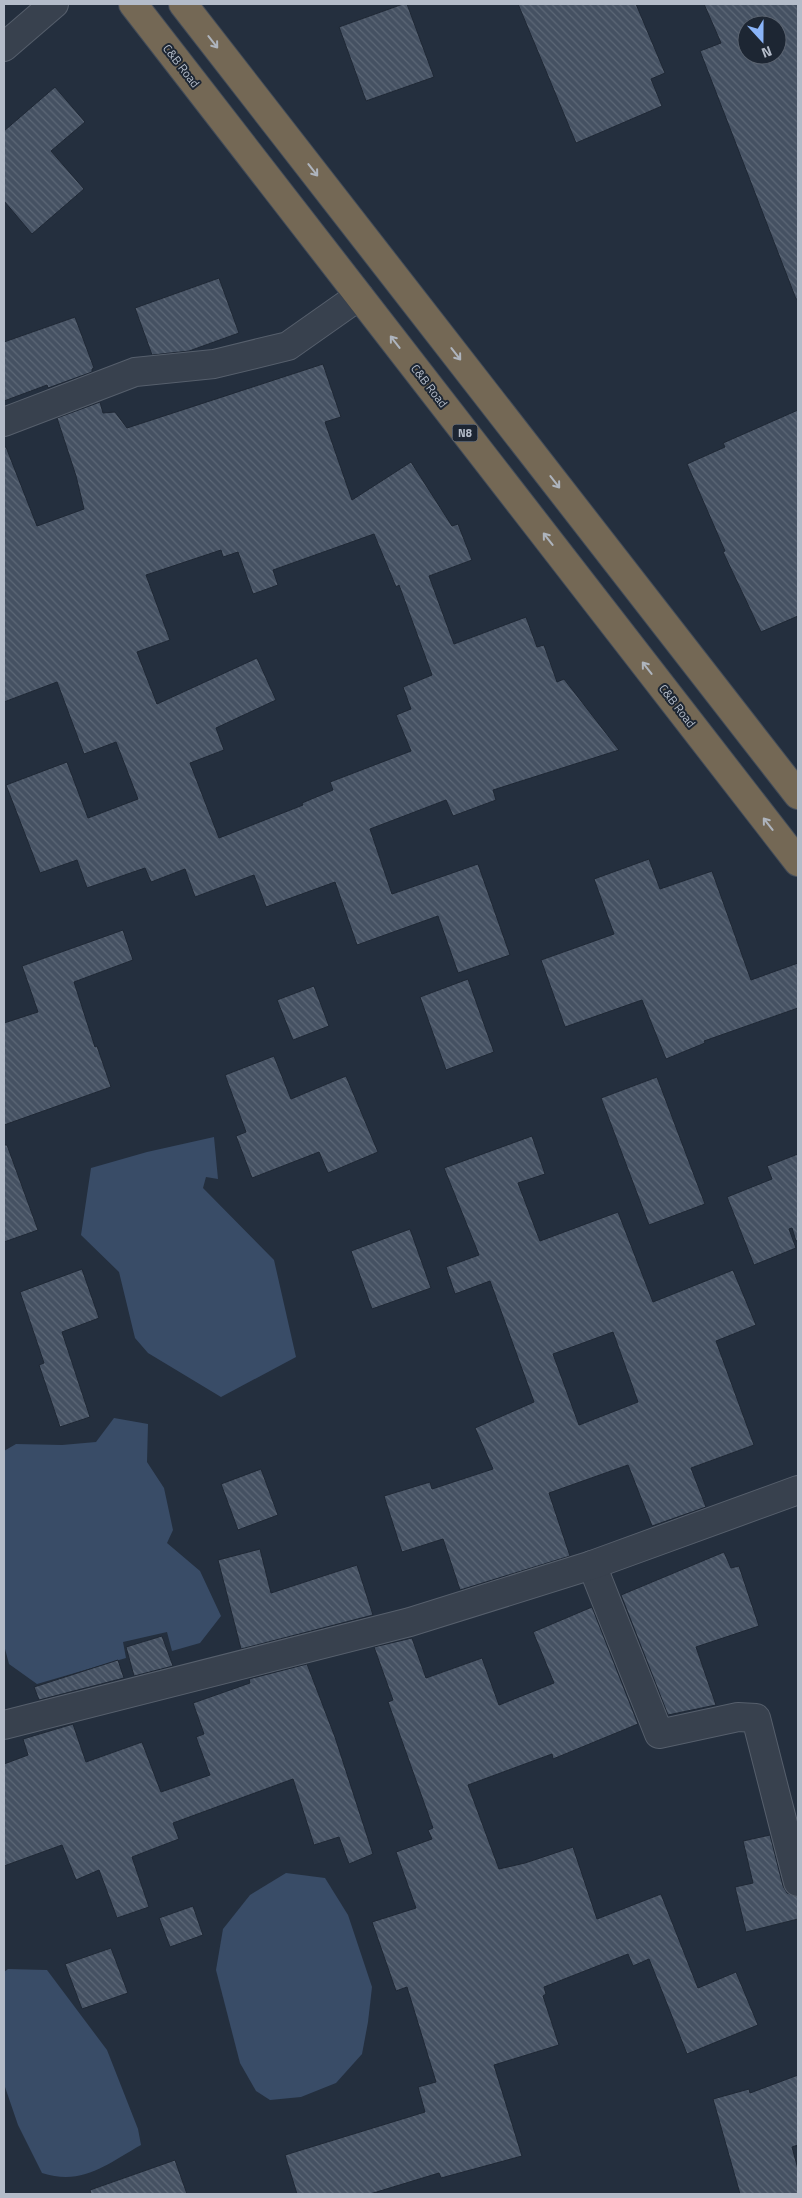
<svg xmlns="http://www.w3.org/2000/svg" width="802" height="2198" font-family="'Titillium Web',sans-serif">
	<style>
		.water { fill: #394c67 }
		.building { fill: url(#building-back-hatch); stroke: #1f2835; fill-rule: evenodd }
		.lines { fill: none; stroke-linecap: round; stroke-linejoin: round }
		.minor-casing { stroke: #565f6c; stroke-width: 30 }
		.highway-casing { stroke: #434c59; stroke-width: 30 }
		.minor { stroke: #38414e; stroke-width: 28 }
		.highway { stroke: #746855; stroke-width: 28 }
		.oneway { stroke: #aeb4bd }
		.labels { text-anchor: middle; stroke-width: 4; stroke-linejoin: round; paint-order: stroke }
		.shield { fill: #1d2633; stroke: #878f9c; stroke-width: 1 }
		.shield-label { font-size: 11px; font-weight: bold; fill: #b4bcc9 }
		.street-label { font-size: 12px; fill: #b4bcc9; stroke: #1d2633 }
	</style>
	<defs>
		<pattern id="building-back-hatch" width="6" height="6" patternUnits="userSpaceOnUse" patternTransform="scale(1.25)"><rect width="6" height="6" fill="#455162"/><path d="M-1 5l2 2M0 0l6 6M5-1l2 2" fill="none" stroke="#5d6877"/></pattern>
	</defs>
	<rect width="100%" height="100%" fill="#242f3e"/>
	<g class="water">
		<path d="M214,1137L218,1179L206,1177L203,1188L274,1260L296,1357L221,1397L148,1353L135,1338L119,1272L81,1235L91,1168L147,1152Z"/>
		<path d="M114,1418L148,1424L147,1462L164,1488L173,1530L167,1543L200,1571L221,1616L200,1643L172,1651L167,1632L123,1642L126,1658L37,1684L9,1664L4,1645V1451L16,1444L62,1445L96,1442Z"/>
		<path d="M286,1873L325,1878L348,1915L372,1987L368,2022L362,2054L336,2083L301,2097L270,2100L256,2091L240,2063L216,1970L223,1929L250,1895Z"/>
		<path d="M8,1969L47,1970L107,2050L138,2129L141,2145C107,2164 83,2186 42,2173L18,2125L4,2084V1972Z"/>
	</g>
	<g class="building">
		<path d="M403,4H407L434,77L366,101L339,27Z"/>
		<path d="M518,4H636L665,73L651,79L662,106L576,143Z"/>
		<path d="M704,4H798V299H796L700,51L721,43ZM747,25H777V55H747Z"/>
		<path d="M55,87L85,122L51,151L84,189L32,234L4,201V131Z"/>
		<path d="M219,278L239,333L189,351L152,355L135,308Z"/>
		<path d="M75,317L94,368L92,369V372L48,388L47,385L4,401V342Z"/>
		<path d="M323,364L341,417L325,422L352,500L411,462L452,526L458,524L472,560L429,576L454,644L526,617L537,647L544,645L557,682L564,679L619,750L493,790L496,800L453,816L446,800L370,829L392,894L478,864L510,955L458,973L438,916L357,945L335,882L266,907L254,875L195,897L185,869L151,882L145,868L87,888L77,860L40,873L6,785L67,762L88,818L138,799L116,742L84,754L57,682L4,702V447H6L37,526L84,509L76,476L57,418L100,402L103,413L115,412L127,428ZM374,534L396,587L399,585L432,675L403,687L411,709L396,715L411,751L330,782L333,790L302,803L303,805L219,838L190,763L224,750L216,728L276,700L257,658L157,704L137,652L170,640L146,575L221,550L223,557L238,552L253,594L278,585L273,570Z"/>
		<path d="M798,410V616L761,632L723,552L725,551L687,464L725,447L723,443Z"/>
		<path d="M649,859L660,889L712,871L751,980L798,963V1008L704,1041L705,1043L666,1059L642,1000L565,1027L541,960L614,934L594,879Z"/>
		<path d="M123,930L133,960L74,982L95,1047L97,1046L111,1087L4,1125V1023L38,1012L22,966Z"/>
		<path d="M468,979L494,1052L446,1070L420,997Z"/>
		<path d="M314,986L329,1026L293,1040L277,1000Z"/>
		<path d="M274,1056L291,1099L346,1076L378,1152L328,1173L319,1152L252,1178L236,1136L246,1132L225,1075Z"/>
		<path d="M657,1077L705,1204L649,1225L601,1098Z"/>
		<path d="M532,1136L545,1174L518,1183L540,1241L618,1212L653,1302L733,1270L756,1325L716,1341L754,1445L691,1468L706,1507L652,1526L628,1465L549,1493L570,1556L460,1590L443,1539L402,1552L384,1496L430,1482L432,1489L493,1469L475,1428L534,1402L490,1281L455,1294L446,1267L479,1255L444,1168ZM613,1332L638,1402L579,1425L553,1354Z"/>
		<path d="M4,1145H7L38,1230L4,1242Z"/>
		<path d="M798,1154V1240L796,1241L792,1228L789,1229L796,1248L754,1265L727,1197L772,1179L767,1166Z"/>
		<path d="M410,1229L431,1288L372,1309L351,1251Z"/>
		<path d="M82,1269L99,1318L62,1332L90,1417L60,1427L39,1365L44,1363L20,1292Z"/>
		<path d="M261,1469L278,1515L238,1530L221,1484Z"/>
		<path d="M260,1549L271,1593L357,1565L373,1615L241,1649L218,1560Z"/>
		<path d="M724,1552L731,1568L739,1566L759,1626L696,1647L716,1705L668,1715L621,1595Z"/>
		<path d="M592,1607L638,1724L553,1759L552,1754L468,1785L499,1869L525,1863L573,1847L597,1919L661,1894L698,1988L736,1972L758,2025L687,2054L649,1959L633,1966L628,1954L544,1987L546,1994L543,1996L559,2045L494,2065L522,2156L441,2178L439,2173L370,2194H297L285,2155L425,2112L418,2087L436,2082L407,1987L396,1991L372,1922L416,1908L396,1852L432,1839L428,1830L433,1828L388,1702L393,1700L374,1647L412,1638L426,1678L482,1658L499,1705L554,1683L533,1632Z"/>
		<path d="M162,1636L173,1666L134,1676L126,1647Z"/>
		<path d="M118,1660L124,1678L39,1700L34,1687Z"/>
		<path d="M307,1664L335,1737L373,1854L349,1864L339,1837L314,1845L293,1779L173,1823L179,1839L132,1857L149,1907L117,1918L99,1870L76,1880L62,1845L4,1866V1764L28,1755L23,1739L73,1724L86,1762L142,1742L161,1792L210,1775L196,1737L204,1734L193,1703L250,1683L249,1679Z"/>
		<path d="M770,1835L783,1886L787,1893L798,1897V1919L746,1932L735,1887L753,1883L743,1841Z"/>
		<path d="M193,1906L203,1935L170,1947L159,1918Z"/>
		<path d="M111,1948L128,1993L82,2009L65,1964Z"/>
		<path d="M798,2075V2145L792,2147L798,2169V2194H740L713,2099L749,2089L750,2093Z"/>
		<path d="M175,2160L187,2194H91L90,2190Z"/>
	</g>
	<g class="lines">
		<defs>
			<g id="minor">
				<path d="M4,47L54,4"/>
				<path d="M4,422L135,372L214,364L288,346L359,296"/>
				<path d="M592,1565L659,1734L738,1717L756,1718L798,1882"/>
				<path d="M4,1725L410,1622L592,1565L798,1490"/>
			</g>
			<g id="highway">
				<path d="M133,4L798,862"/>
				<path d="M183,4L798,795"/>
			</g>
		</defs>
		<use href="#minor" class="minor-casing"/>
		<use href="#highway" class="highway-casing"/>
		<use href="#minor" class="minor"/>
		<use href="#highway" class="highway"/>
	</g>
	<defs><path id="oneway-shaft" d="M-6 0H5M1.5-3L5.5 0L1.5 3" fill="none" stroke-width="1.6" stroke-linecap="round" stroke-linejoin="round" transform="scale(1.25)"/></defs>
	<g class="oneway">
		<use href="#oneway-shaft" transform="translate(213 42) rotate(52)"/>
		<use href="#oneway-shaft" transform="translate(313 170) rotate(52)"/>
		<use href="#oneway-shaft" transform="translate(395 342) rotate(-128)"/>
		<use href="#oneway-shaft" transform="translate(456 354) rotate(52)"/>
		<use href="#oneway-shaft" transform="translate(555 482) rotate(52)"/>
		<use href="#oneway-shaft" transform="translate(548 539) rotate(-128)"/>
		<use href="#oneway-shaft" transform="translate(647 668) rotate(-128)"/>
		<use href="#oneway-shaft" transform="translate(768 824) rotate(-128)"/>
	</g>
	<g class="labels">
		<rect class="shield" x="452.5" y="424.5" width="25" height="17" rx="4"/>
		<g class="shield-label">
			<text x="465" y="437">N8</text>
		</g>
		<g class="street-label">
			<text transform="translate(181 66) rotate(52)" y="4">C&amp;B Road</text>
			<text transform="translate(429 386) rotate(52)" y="4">C&amp;B Road</text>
			<text transform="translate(677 706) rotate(52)" y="4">C&amp;B Road</text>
		</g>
	</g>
	<rect width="802" height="2198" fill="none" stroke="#b4bcc9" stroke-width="10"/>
	<g transform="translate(762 40) rotate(159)"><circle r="24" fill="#1d2633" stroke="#59626f"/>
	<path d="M0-4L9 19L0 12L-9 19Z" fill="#8ab4f8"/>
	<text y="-8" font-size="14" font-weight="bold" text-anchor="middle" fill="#b4bcc9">N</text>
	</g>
</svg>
